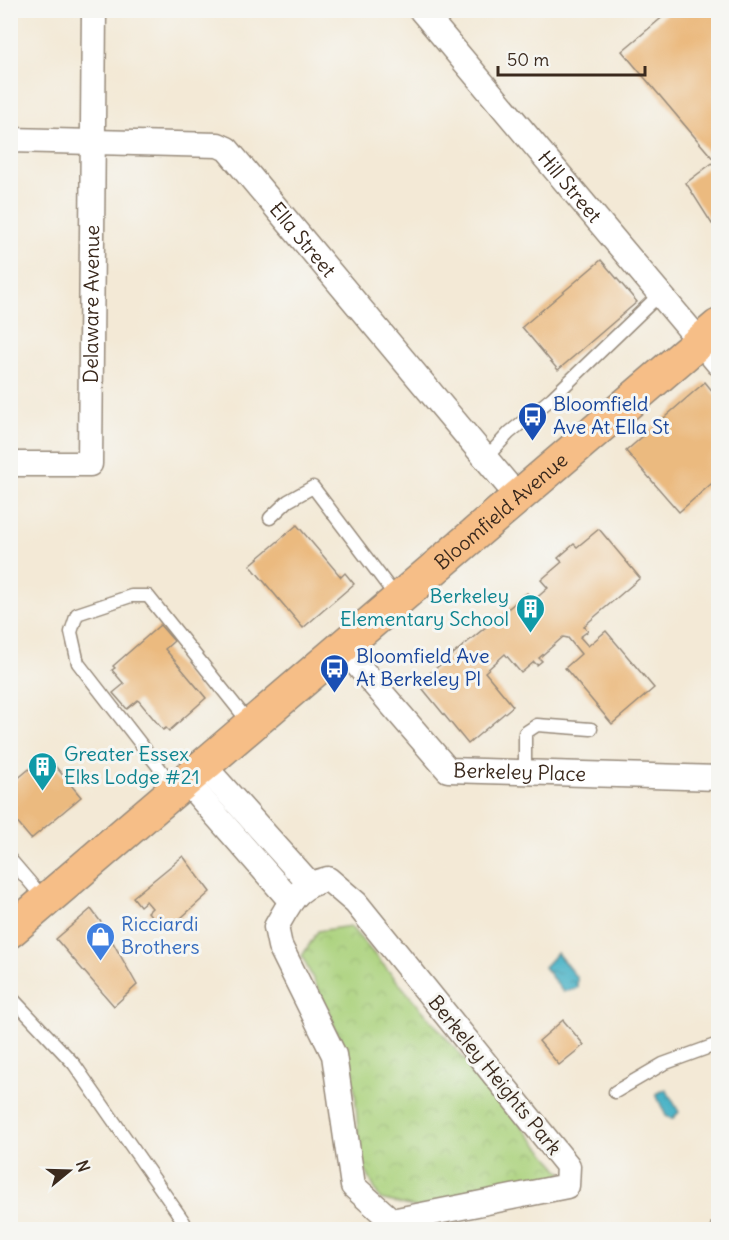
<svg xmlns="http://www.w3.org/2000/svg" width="729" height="1240" font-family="Delius,sans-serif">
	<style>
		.park { fill: url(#park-crowns); stroke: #737e4e; stroke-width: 1.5 }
		.water { fill: url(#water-ripples); stroke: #426e72; stroke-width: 1.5 }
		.building { fill: #ebba7f }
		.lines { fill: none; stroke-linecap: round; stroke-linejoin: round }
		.service-casing { stroke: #978a7a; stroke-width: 15 }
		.minor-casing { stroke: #978a7a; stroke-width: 27 }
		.primary-casing { stroke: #978a7a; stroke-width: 36 }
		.service { stroke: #fff; stroke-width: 12 }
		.minor { stroke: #fff; stroke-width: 24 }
		.primary { stroke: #f6be87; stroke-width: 33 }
		.labels { text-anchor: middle; stroke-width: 6; stroke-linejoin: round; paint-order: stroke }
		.street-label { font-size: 20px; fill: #3b2a1e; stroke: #f6f6f2 }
		.transit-label { font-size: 20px; fill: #164399; stroke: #f6f6f2; text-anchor: start }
		.culture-label { font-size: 20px; fill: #0d838f; stroke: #f6f6f2; text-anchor: end }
		.shop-label { font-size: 20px; fill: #366cbe; stroke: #f6f6f2; text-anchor: start }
	</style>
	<defs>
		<pattern id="park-crowns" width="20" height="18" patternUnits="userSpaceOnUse" patternTransform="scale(1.5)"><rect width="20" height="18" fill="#abd27d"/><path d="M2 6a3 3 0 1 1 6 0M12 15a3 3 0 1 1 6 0" fill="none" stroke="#94b46c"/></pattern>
		<pattern id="water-ripples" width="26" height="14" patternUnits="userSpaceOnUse" patternTransform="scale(1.5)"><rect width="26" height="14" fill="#48b2c6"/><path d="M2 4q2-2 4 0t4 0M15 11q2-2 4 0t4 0" fill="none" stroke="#3d91a0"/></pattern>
	</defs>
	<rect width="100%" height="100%" fill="#f6f6f2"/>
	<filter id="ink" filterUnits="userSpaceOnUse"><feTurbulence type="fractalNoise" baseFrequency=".0167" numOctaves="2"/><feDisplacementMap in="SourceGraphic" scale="12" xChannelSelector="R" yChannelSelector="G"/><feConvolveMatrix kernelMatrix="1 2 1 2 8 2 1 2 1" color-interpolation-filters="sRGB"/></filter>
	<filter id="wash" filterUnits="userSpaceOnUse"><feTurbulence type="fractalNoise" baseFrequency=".008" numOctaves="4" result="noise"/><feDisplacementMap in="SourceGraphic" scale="24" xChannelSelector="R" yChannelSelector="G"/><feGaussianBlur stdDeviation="1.35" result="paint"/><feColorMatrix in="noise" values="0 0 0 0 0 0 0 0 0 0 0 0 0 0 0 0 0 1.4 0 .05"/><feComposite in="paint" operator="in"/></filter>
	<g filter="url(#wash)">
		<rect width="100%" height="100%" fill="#f3e9d6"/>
		<path class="park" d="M350,926L563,1174L542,1184L422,1209L380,1199L360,1159L355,1090L331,1016L302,956L318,931Z"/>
		<g class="water">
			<path d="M557,953L577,978V988L563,992L544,967Z"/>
			<path d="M666,1089L679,1112L672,1119L666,1116L656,1094Z"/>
		</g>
		<g id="blocks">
			<g class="building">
				<path d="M671,10H718V218L712,224L686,183L715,161L622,51Z"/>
				<path d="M601,260L637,302L558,370L522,327Z"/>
				<path d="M705,382L718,398V478L679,512L626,451Z"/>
				<path d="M297,525L341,577L345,573L354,584L303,628L250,565Z"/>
				<path d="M599,529L640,578L584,626L588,631L580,637L588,646L606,631L654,688L612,724L565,668L581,654L568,638L563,637L539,658L542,661L537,665L534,662L521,673L505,654L485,672L513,706L468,744L418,683L527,593L533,601L548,588L541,580L562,562L558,558L574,544L577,547Z"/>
				<path d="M160,625L174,641L165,649L206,698L169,731L166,728L163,730L138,700L127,709L113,693L124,684L112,670L115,668L113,666Z"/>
				<path d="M46,755L81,797L31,839L10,814V785Z"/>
				<path d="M183,856L210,892L172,926L167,920L160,927L148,912L152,908L146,901L140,906L133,897Z"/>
				<path d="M91,909L103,925L137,985L114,1006L56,939Z"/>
				<path d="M563,1020L584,1045L559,1065L539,1041Z"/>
				<rect x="711" y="1223" width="7" height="7"/>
			</g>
		</g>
	</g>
	<g filter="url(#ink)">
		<use href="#blocks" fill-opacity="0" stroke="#978a7a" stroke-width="1.5"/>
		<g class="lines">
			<defs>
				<g id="service">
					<path d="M485,459L509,433L552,398L659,295"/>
					<path d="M270,518L288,501L313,487L397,598"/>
					<path d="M525,773V733L537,725L591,729"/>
					<path d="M175,788L78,663L71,632L77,614L131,596H148L251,725"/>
					<path d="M10,859L45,900"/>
					<path d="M10,996L74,1064L184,1222"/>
					<path d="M615,1092L663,1064L718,1044"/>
				</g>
				<g id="minor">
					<path id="s1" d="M421,10L718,363"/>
					<path id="s2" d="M10,140L218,145L227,149L518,497"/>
					<path id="s3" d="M10,464H90L94,10"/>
					<path id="s4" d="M342,647L448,770L718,778"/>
					<path d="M204,766L309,883"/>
					<path d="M186,781L291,901"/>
					<path d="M328,879L356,903L568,1166L567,1186L392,1221L353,1186L334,1055L280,946L276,927C291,901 296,886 328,879Z"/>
				</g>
				<g id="primary">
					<path id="s5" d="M10,931L718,326"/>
				</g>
			</defs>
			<use href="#service" class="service-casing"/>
			<use href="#minor" class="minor-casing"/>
			<use href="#primary" class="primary-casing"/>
			<use href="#service" class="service"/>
			<use href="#minor" class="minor"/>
			<use href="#primary" class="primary"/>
		</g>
	</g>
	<defs>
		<symbol id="bus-pin" viewBox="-11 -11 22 30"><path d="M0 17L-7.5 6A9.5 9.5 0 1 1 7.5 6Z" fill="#1a4fb4" stroke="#f6f6f2"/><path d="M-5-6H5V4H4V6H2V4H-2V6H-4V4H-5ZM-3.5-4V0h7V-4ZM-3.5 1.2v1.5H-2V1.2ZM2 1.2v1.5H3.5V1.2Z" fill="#fff"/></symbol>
		<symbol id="building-pin" viewBox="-11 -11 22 30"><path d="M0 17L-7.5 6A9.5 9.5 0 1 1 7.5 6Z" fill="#0f9aa8" stroke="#f6f6f2"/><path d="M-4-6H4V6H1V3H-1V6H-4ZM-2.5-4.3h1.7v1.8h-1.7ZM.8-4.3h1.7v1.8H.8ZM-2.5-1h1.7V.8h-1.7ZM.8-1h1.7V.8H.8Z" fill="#fff"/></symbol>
		<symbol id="shop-pin" viewBox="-11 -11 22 30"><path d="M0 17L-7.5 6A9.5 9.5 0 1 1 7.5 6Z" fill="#3f7fe0" stroke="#f6f6f2"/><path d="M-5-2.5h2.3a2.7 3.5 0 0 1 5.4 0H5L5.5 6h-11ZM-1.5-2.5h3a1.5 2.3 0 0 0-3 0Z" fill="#fff"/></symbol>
	</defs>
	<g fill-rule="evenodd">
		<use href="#bus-pin" x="516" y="400" width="33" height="45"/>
		<use href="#building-pin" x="514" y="592" width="33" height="45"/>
		<use href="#bus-pin" x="318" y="652" width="33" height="45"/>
		<use href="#building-pin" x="26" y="750" width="33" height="45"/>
		<use href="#shop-pin" x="84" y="920" width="33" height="45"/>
	</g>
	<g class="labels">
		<g class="street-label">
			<text dy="7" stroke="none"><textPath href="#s1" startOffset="231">Hill Street</textPath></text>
			<text dy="7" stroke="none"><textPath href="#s2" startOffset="336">Ella Street</textPath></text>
			<text dy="7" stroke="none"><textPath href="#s3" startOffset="240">Delaware Avenue</textPath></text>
			<text dy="7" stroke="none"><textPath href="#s5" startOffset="646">Bloomfield Avenue</textPath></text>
			<text dy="7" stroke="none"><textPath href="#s4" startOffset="234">Berkeley Place</textPath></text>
			<text transform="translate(495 1075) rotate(51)" y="7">Berkeley Heights Park</text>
		</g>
		<g class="transit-label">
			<text x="553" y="411">Bloomfield<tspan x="553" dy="23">Ave At Ella St</tspan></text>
			<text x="356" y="663">Bloomfield Ave<tspan x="356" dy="23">At Berkeley Pl</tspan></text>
		</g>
		<g class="culture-label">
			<text x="509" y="603">Berkeley<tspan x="509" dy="23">Elementary School</tspan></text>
			<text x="64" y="761" text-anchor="start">Greater Essex<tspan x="64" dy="23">Elks Lodge #21</tspan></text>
		</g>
		<g class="shop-label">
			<text x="121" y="931">Ricciardi<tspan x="121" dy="23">Brothers</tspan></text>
		</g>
	</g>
	<rect width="729" height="1240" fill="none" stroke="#f6f6f2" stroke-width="36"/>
	<g transform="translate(69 1171) rotate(71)" stroke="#f6f6f2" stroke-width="4.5" paint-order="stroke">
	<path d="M0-4.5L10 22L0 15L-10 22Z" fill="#3b2a1e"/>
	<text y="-9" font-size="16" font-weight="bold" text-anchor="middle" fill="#3b2a1e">N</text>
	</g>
	<path d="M498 66v9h147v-9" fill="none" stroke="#3b2a1e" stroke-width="3"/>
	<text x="507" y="66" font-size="18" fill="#3b2a1e" stroke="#f6f6f2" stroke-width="4.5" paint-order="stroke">50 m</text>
</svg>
